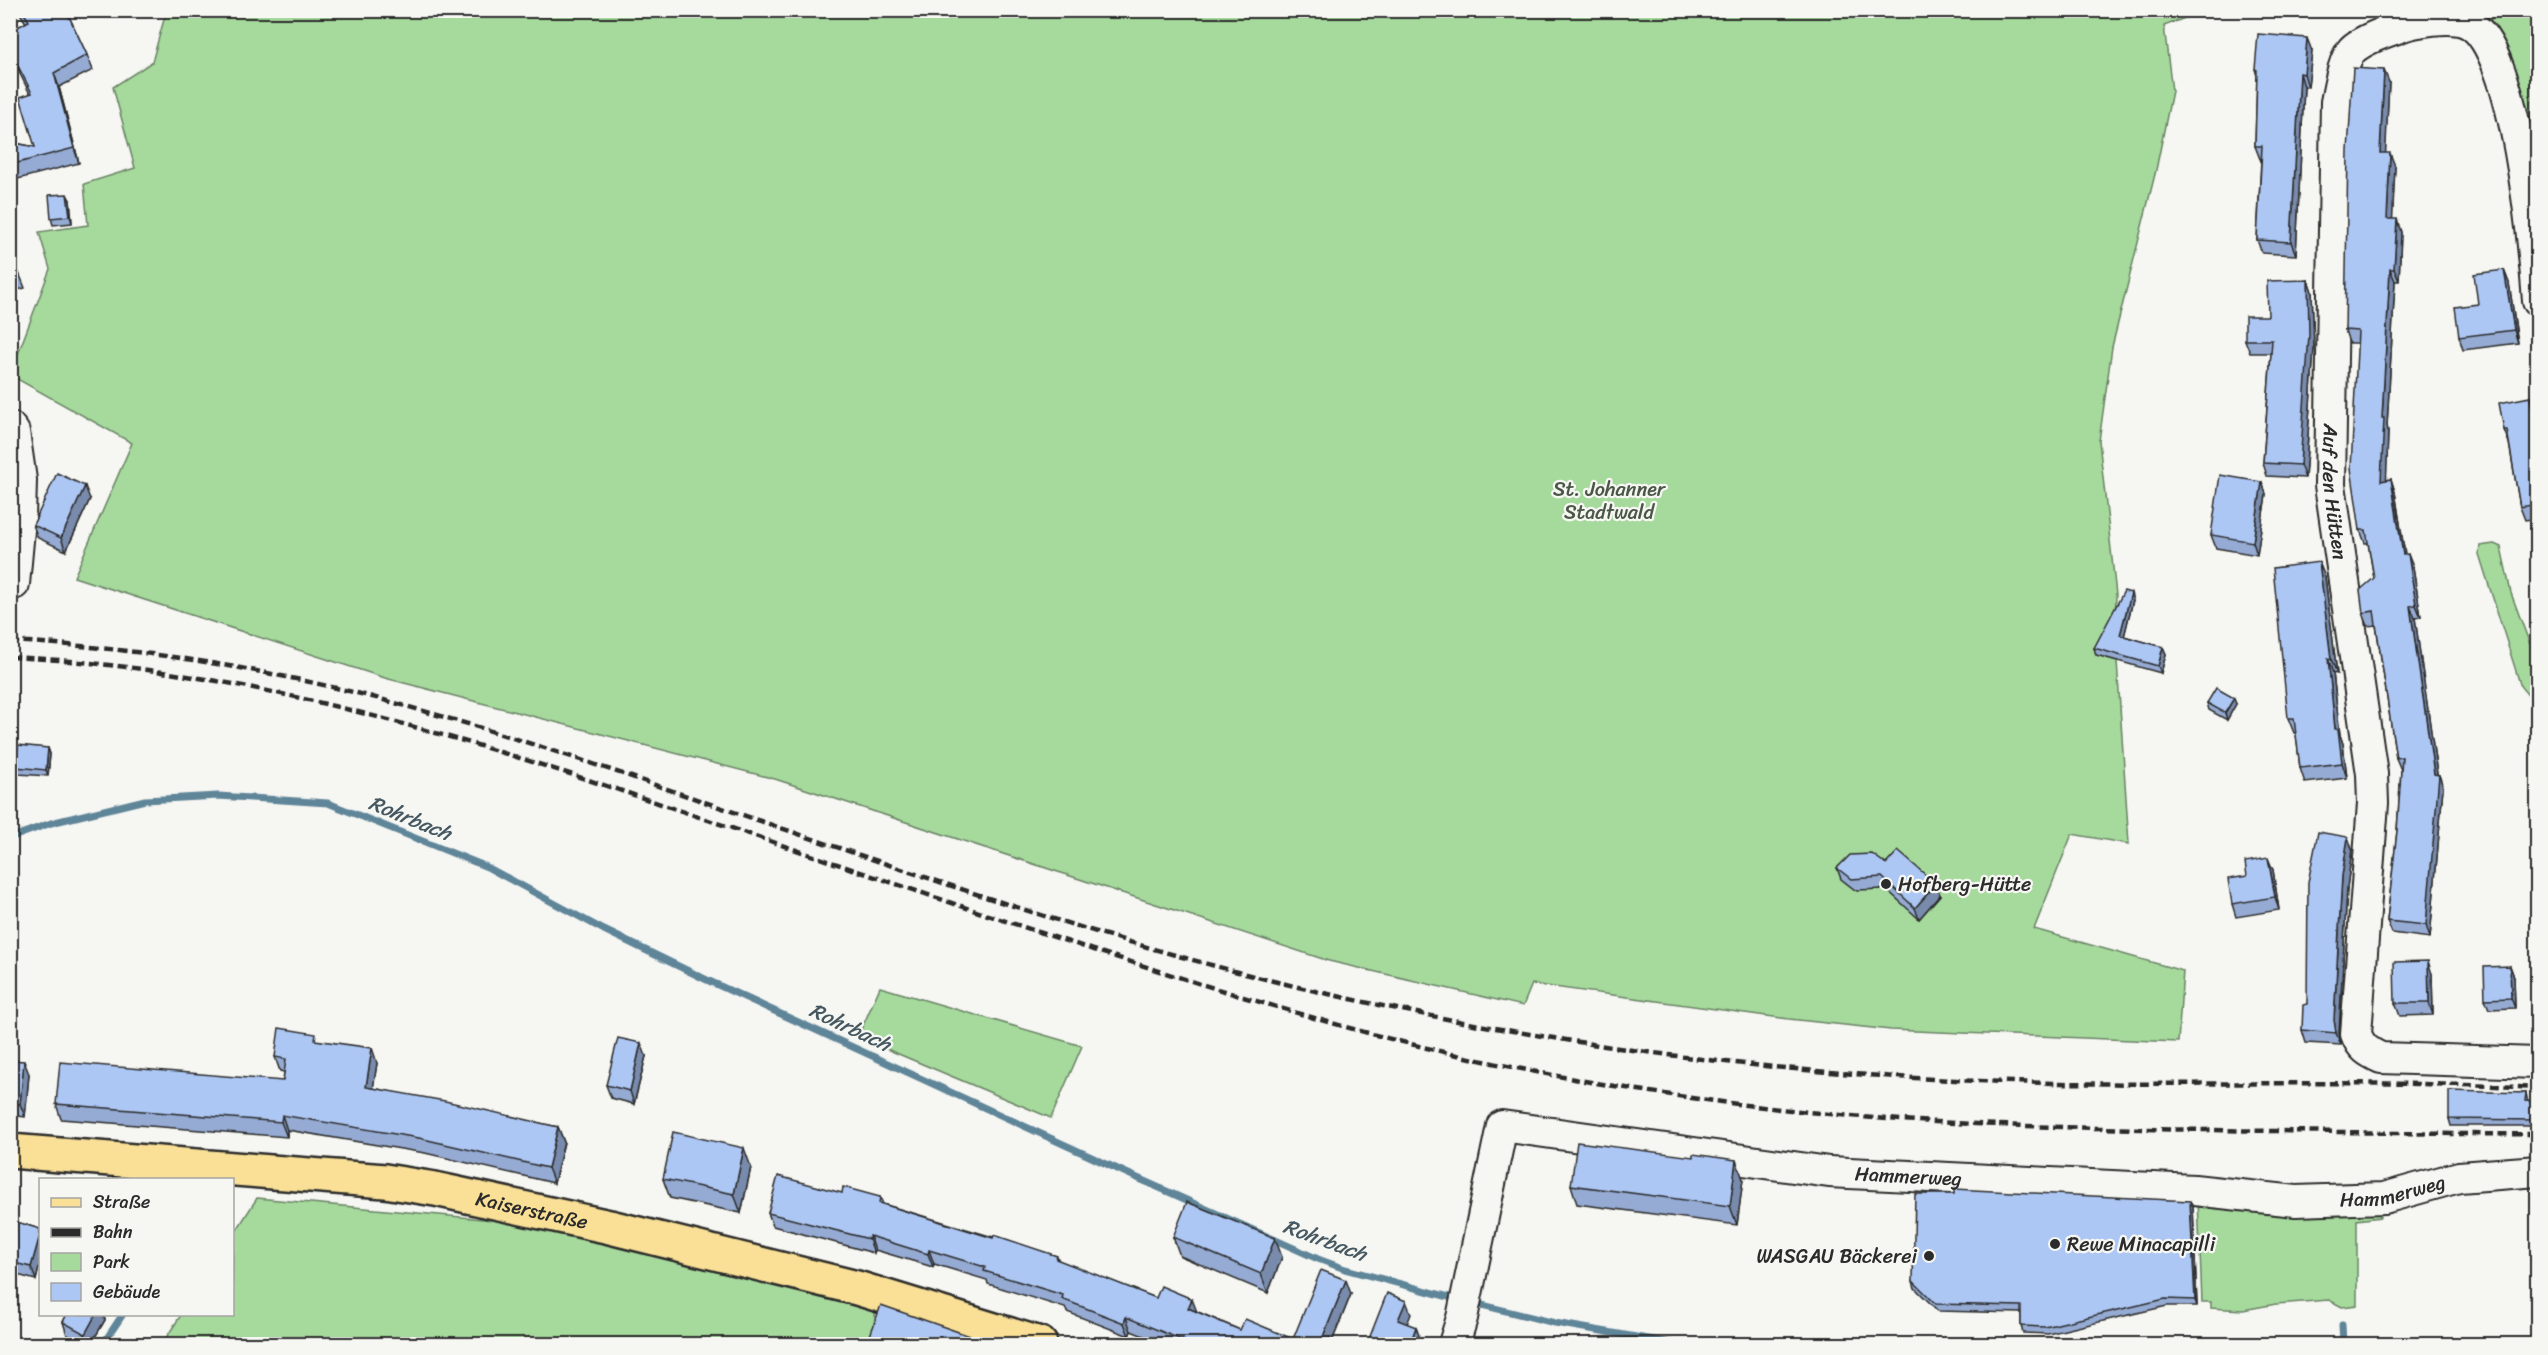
<svg xmlns="http://www.w3.org/2000/svg" width="2548" height="1355" font-family="Sriracha,sans-serif">
	<style>
		.green { fill: #a6da9d; stroke: #688264; stroke-width: 1.5 }
		.lines { fill: none; stroke-linecap: round; stroke-linejoin: round }
		.stream { stroke: #5f8599; stroke-width: 7 }
		.minor-casing { stroke: #2b2b2b; stroke-width: 34 }
		.major-casing { stroke: #2b2b2b; stroke-width: 38 }
		.minor { stroke: #f6f6f2; stroke-width: 30 }
		.major { stroke: #f9e096; stroke-width: 33 }
		.rail { stroke: #2b2b2b; stroke-width: 4.5; stroke-dasharray: 9 4.5; stroke-linecap: butt }
		.wall { fill: #95abd3; stroke: #2b2b2b; stroke-width: 1.5 }
		.shaded-wall { fill: #798bac; stroke: #2b2b2b; stroke-width: 1.5 }
		.building { fill: #adc7f5; stroke: #2b2b2b; stroke-width: 1.5 }
		.poi-dot { fill: #2b2b2b; stroke: #f6f6f2; stroke-width: 2 }
		.labels { text-anchor: middle; stroke-width: 4.5; stroke-linejoin: round; paint-order: stroke }
		.park-label { font-size: 20px; fill: #4a5748; stroke: #f6f6f2 }
		.street-label { font-size: 20px; fill: #2b2b2b; stroke: #f6f6f2 }
		.poi-label { font-size: 20px; fill: #2b2b2b; stroke: #f6f6f2; text-anchor: start }
		.water-label { font-size: 21px; font-style: italic; fill: #455862; stroke: #f6f6f2 }
	</style>
	<rect width="100%" height="100%" fill="#f6f6f2"/>
	<filter id="ink" filterUnits="userSpaceOnUse"><feTurbulence type="fractalNoise" baseFrequency=".0167" numOctaves="2"/><feDisplacementMap in="SourceGraphic" scale="12" xChannelSelector="R" yChannelSelector="G"/><feConvolveMatrix kernelMatrix="1 2 1 2 8 2 1 2 1" color-interpolation-filters="sRGB"/></filter>
	<g filter="url(#ink)">
		<g class="green">
			<path d="M164,11H2203L2164,26L2172,91L2156,170L2112,347L2099,441L2116,595L2115,619L2096,655L2117,661L2129,844L2072,834L2034,929L2183,971L2178,1042L1891,1030L1789,1019L1532,984L1523,1006L1329,961L775,779L385,678L74,577L132,443L10,375L50,269L39,232L88,225L84,184L135,168L113,87L152,62L165,16Z"/>
			<path d="M2491,11H2537V183L2522,93L2491,21Z"/>
			<path d="M2494,544L2501,547L2511,593L2529,642L2537,655V706L2521,687L2479,554L2480,546Z"/>
			<path d="M880,987L1082,1046L1051,1118L858,1037Z"/>
			<path d="M257,1198L536,1224L876,1306L872,1344H162L181,1315L232,1314L233,1236Z"/>
			<path d="M2198,1199L2379,1210L2380,1217L2357,1220V1305L2342,1307L2329,1300L2276,1304L2243,1310L2211,1308V1302H2202Z"/>
		</g>
		<g class="lines">
			<g class="stream">
				<path d="M10,838L51,823L145,800L218,796L328,803L487,867L604,930L707,980L1124,1172L1318,1259L1345,1269L1460,1300"/>
				<path d="M1474,1303L1555,1323L1677,1344"/>
				<path d="M2342,1325L2343,1344"/>
				<path d="M103,1344L123,1314"/>
				<path d="M2147,1344L2159,1343L2189,1344"/>
			</g>
			<defs>
				<g id="minor">
					<path id="s1" d="M2538,301C2534,248 2517,48 2468,23C2452,15 2414,21 2397,28C2385,32 2361,41 2352,50C2343,60 2339,89 2336,102L2330,485L2372,774L2373,803L2356,1034C2361,1048 2368,1052 2381,1058L2538,1063"/>
					<path d="M10,427L14,432L21,480L20,519L14,584L10,585"/>
					<path id="s2" d="M1454,1344L1462,1318L1502,1126L1829,1172L2194,1190L2296,1201L2384,1198L2459,1177L2538,1171"/>
				</g>
				<g id="major">
					<path id="s3" d="M10,1151L385,1181L435,1189L610,1227L857,1288L1040,1344"/>
				</g>
			</defs>
			<use href="#minor" class="minor-casing"/>
			<use href="#major" class="major-casing"/>
			<use href="#minor" class="minor"/>
			<use href="#major" class="major"/>
			<g class="rail">
				<path d="M10,641C127,647 243,665 357,693C482,725 606,768 728,810C925,877 1121,947 1324,993C1539,1042 1759,1073 1979,1081C2165,1088 2352,1078 2538,1088"/>
				<path d="M10,657C255,668 487,745 717,823C914,890 1111,959 1311,1017C1498,1072 1693,1104 1887,1119C2017,1128 2147,1129 2277,1131C2364,1132 2451,1135 2538,1134"/>
			</g>
		</g>
		<g class="wall">
			<path d="M18,10H66L87,55L93,70L59,87L79,163L10,181V142L35,147L30,94L21,76L10,47L16,36L14,29L26,23Z"/>
			<path d="M2312,51L2308,87L2304,86L2296,255L2262,253L2257,240L2261,159H2260L2255,146L2257,76L2255,69Z"/>
			<path d="M2389,82L2385,153L2395,166L2392,219L2401,232L2399,281H2395L2387,426L2388,431L2386,480L2391,479L2395,492L2405,555L2413,567L2421,617L2415,618L2421,662L2437,774L2439,775L2443,787L2430,938L2392,933L2387,921L2397,831L2401,770L2396,758L2376,625L2368,626L2363,613L2374,578L2368,543H2365L2360,530L2358,343H2349L2345,330Z"/>
			<path d="M70,200L72,223L53,225L51,218Z"/>
			<path d="M10,250L25,288L10,292Z"/>
			<path d="M2504,270L2509,283L2518,343L2463,350L2459,337L2478,304Z"/>
			<path d="M2308,280L2312,292L2314,348L2305,478L2267,476L2263,463L2271,353H2250L2245,340L2268,316Z"/>
			<path d="M2534,410L2538,427V518L2525,520L2520,507L2509,443L2504,430Z"/>
			<path d="M2262,482L2266,494L2257,555L2216,548L2211,535Z"/>
			<path d="M90,499L66,551L38,538L33,525Z"/>
			<path d="M2325,577L2337,674L2333,673L2340,735L2343,744L2347,778L2305,783L2300,768L2296,733H2294L2288,718Z"/>
			<path d="M2133,600L2124,636L2163,647L2166,654L2161,673L2096,655L2094,648Z"/>
			<path d="M2207,703L2236,704L2227,720L2209,710Z"/>
			<path d="M48,748L50,754L48,776L18,774L16,767Z"/>
			<path d="M2352,849L2347,888L2339,1033L2341,1045L2306,1043L2302,1030L2307,1004Z"/>
			<path d="M1886,864L1936,884L1940,895L1919,919L1886,889L1855,890L1841,879L1837,868Z"/>
			<path d="M2273,870L2279,910L2236,917L2232,904Z"/>
			<path d="M2510,966L2514,977L2515,1008L2489,1009L2485,999Z"/>
			<path d="M2432,974L2433,1015L2400,1016L2395,1003Z"/>
			<path d="M319,1041L377,1063L373,1088L558,1127L564,1142L554,1183L425,1153L287,1130V1137L61,1119L56,1104L283,1081L284,1072L280,1071L275,1057Z"/>
			<path d="M646,1056L634,1104L611,1098L606,1085Z"/>
			<path d="M10,1060L29,1074L25,1117L10,1115Z"/>
			<path d="M2526,1093L2528,1102H2538V1126H2451L2449,1119Z"/>
			<path d="M751,1167L741,1213L670,1198L663,1179Z"/>
			<path d="M1743,1179L1737,1225L1577,1204L1571,1185Z"/>
			<path d="M842,1193L880,1197L883,1204L1057,1256L1059,1261L1156,1298L1196,1311L1240,1330L1293,1339L1351,1294L1331,1344H1164L1131,1331L1129,1336L1067,1312L1065,1308L988,1284L987,1280L934,1264L933,1267L875,1250L874,1253L773,1226L768,1213Z"/>
			<path d="M2193,1207L2197,1306H2167L2048,1334L2023,1333L2021,1326V1313L1938,1311L1915,1288L1913,1281Z"/>
			<path d="M10,1220L40,1229V1264L36,1280L10,1273Z"/>
			<path d="M1173,1237L1282,1257L1268,1293L1180,1256Z"/>
			<path d="M67,1314H103L105,1320L91,1344H85L67,1335L63,1322Z"/>
		</g>
		<g class="shaded-wall">
			<path d="M2307,38L2312,51L2308,87L2304,74Z"/>
			<path d="M2384,70L2389,82L2385,165L2380,153Z"/>
			<path d="M54,73L59,87L79,163L74,148Z"/>
			<path d="M2300,73L2304,86L2296,255L2291,242Z"/>
			<path d="M2390,153L2395,166L2392,231L2387,219Z"/>
			<path d="M67,194L70,200L72,223L70,216Z"/>
			<path d="M2397,219L2401,232L2399,281L2394,269Z"/>
			<path d="M2390,269L2395,281L2387,426L2388,431L2386,493L2381,481L2382,418Z"/>
			<path d="M2504,270L2509,283L2518,343L2514,330Z"/>
			<path d="M2308,280L2312,292L2314,348L2305,478L2300,465Z"/>
			<path d="M2530,397L2534,410L2538,427V438Z"/>
			<path d="M2391,479L2395,492L2407,568L2403,555Z"/>
			<path d="M2262,482L2266,494L2257,555L2253,542Z"/>
			<path d="M85,486L90,499L66,551L61,538Z"/>
			<path d="M2408,554L2413,567L2421,617L2416,605Z"/>
			<path d="M2319,562L2325,577L2337,674L2331,659Z"/>
			<path d="M2131,593L2133,600L2123,641L2120,635Z"/>
			<path d="M2410,606L2415,618L2438,781L2439,775L2443,787L2430,938L2426,925L2434,774Z"/>
			<path d="M2163,647L2166,654L2161,673L2158,666Z"/>
			<path d="M2328,658L2333,673L2340,735L2343,744L2347,778L2342,763L2335,729Z"/>
			<path d="M2234,698L2236,704L2227,720L2225,713Z"/>
			<path d="M48,748L50,754L48,776L46,770Z"/>
			<path d="M2348,837L2352,849L2347,888L2339,1033L2341,1045L2336,1033L2334,1020L2342,876Z"/>
			<path d="M2268,858L2273,870L2279,910L2275,897Z"/>
			<path d="M1936,884L1940,895L1919,919L1915,908Z"/>
			<path d="M2428,961L2432,974L2433,1015L2429,1003Z"/>
			<path d="M2510,966L2514,977L2515,1008L2511,998Z"/>
			<path d="M641,1043L646,1056L634,1104L630,1091Z"/>
			<path d="M372,1048L377,1063L371,1102L366,1087Z"/>
			<path d="M24,1061L29,1074L25,1117L20,1104Z"/>
			<path d="M282,1115L287,1130V1137L281,1122Z"/>
			<path d="M558,1127L564,1142L554,1183L548,1168Z"/>
			<path d="M744,1148L751,1167L741,1213L734,1194Z"/>
			<path d="M1736,1160L1743,1179L1737,1225L1730,1206Z"/>
			<path d="M2190,1201L2193,1207L2197,1306L2195,1300Z"/>
			<path d="M40,1235V1264L36,1280L31,1267Z"/>
			<path d="M870,1236L875,1250L874,1253L869,1239Z"/>
			<path d="M1275,1238L1282,1257L1268,1293L1261,1274Z"/>
			<path d="M929,1250L934,1264L933,1267L928,1254Z"/>
			<path d="M1346,1280L1351,1294L1331,1344H1320Z"/>
			<path d="M1192,1299L1197,1312L1188,1308Z"/>
			<path d="M1406,1301L1411,1314L1403,1334L1398,1320Z"/>
			<path d="M96,1314H103L105,1320L91,1344H89L85,1334Z"/>
			<path d="M1126,1317L1131,1331L1129,1336L1124,1323Z"/>
			<path d="M1416,1327L1421,1341L1420,1344H1410Z"/>
		</g>
		<g class="building">
			<path d="M22,10H66L87,55L54,73L74,148L10,165V142L35,147L20,97L32,93L16,62L10,47V39L17,36L14,29L29,21Z"/>
			<path d="M2258,34L2307,38L2304,74L2300,73L2291,242L2257,240L2262,146H2255L2257,70L2255,69Z"/>
			<path d="M2353,68L2384,70L2380,153H2390L2387,219H2397L2394,269H2390L2382,418H2384L2381,481L2391,479L2403,555L2408,554L2416,605L2410,606L2416,649L2434,774L2439,775L2426,925L2387,921L2397,831L2402,757L2396,758L2374,611L2363,613L2360,590L2374,578L2366,530H2360L2351,468L2358,331L2345,330L2348,151Z"/>
			<path d="M67,194L70,216L51,218L49,195Z"/>
			<path d="M10,250L18,268L10,271Z"/>
			<path d="M2504,270L2514,330L2459,337L2455,307L2478,304L2474,274Z"/>
			<path d="M2308,280L2309,335L2300,465L2263,463L2272,340H2245V316H2268L2267,281Z"/>
			<path d="M2530,397L2538,438V504L2520,507L2507,430H2504L2499,403Z"/>
			<path d="M57,473L85,486L61,538L33,525Z"/>
			<path d="M2220,475L2262,482L2253,542L2211,535Z"/>
			<path d="M2319,562L2331,659L2328,658L2335,729H2338L2342,763L2300,768L2294,718H2288L2273,568Z"/>
			<path d="M2124,591L2131,593L2120,635L2163,647L2158,666L2094,648Z"/>
			<path d="M2216,688L2234,698L2225,713L2207,703Z"/>
			<path d="M18,745L48,748L46,770L16,767Z"/>
			<path d="M2318,832L2348,837L2342,876L2334,1020L2336,1033L2302,1030L2303,1005L2307,1004L2308,882Z"/>
			<path d="M1898,851L1936,884L1915,908L1882,877L1851,879L1837,868L1850,855L1872,854L1886,864Z"/>
			<path d="M2268,858L2275,897L2232,904L2228,879L2247,876L2245,862Z"/>
			<path d="M2428,961L2429,1003H2395L2394,962Z"/>
			<path d="M2510,966L2511,998L2485,999L2484,967Z"/>
			<path d="M279,1028L316,1034L315,1040L372,1048L366,1087L445,1101L558,1127L548,1168L419,1138L282,1115L281,1122L56,1104L60,1062L283,1081L286,1059L275,1057Z"/>
			<path d="M618,1038L641,1043L630,1091L606,1085Z"/>
			<path d="M10,1060L24,1061L20,1104L10,1103Z"/>
			<path d="M2449,1091L2526,1093L2525,1101L2538,1102V1120L2449,1119Z"/>
			<path d="M673,1132L744,1148L734,1194L663,1179Z"/>
			<path d="M1577,1142L1693,1157V1154L1736,1160L1730,1206L1571,1185Z"/>
			<path d="M778,1176L842,1193L843,1187L880,1197L879,1203L993,1238L994,1235L1057,1256L1056,1259L1156,1298L1161,1286L1192,1299L1188,1308L1240,1330L1245,1319L1293,1339L1321,1270L1346,1280L1320,1344H1213L1207,1342L1206,1344H1192L1126,1317L1124,1323L1062,1299L1063,1295L984,1271L985,1267L929,1250L928,1254L870,1236L869,1239L768,1213Z"/>
			<path d="M1954,1189L2190,1201L2195,1300L2165,1299L2045,1327L2021,1326V1306L1936,1304L1913,1281L1915,1194H1954Z"/>
			<path d="M1187,1202L1275,1238L1261,1274L1173,1237Z"/>
			<path d="M10,1220L40,1229V1235L31,1267L10,1262Z"/>
			<path d="M1387,1293L1406,1301L1398,1320L1416,1327L1410,1344H1367Z"/>
			<path d="M881,1305L993,1344H867Z"/>
			<path d="M67,1314H96L85,1334L63,1322Z"/>
		</g>
	</g>
	<g class="poi-dot">
		<circle cx="1886" cy="884" r="6"/>
		<circle cx="2055" cy="1244" r="6"/>
		<circle cx="1929" cy="1256" r="6"/>
	</g>
	<g class="labels">
		<g class="park-label">
			<text x="1609" y="496">St. Johanner<tspan x="1609" dy="23">Stadtwald</tspan></text>
		</g>
		<g class="street-label">
			<text dy="7" stroke="none"><textPath href="#s1" startOffset="860">Auf den Hütten</textPath></text>
			<text dy="7" stroke="none"><textPath href="#s2" startOffset="633">Hammerweg</textPath></text>
			<text dy="7" stroke="none"><textPath href="#s2" startOffset="1119">Hammerweg</textPath></text>
			<text dy="7" stroke="none"><textPath href="#s3" startOffset="526">Kaiserstraße</textPath></text>
		</g>
		<g class="poi-label">
			<text x="1898" y="891">Hofberg-Hütte</text>
			<text x="2067" y="1251">Rewe Minacapilli</text>
			<text x="1917" y="1263" text-anchor="end">WASGAU Bäckerei</text>
		</g>
		<g class="water-label">
			<text transform="translate(410 818) rotate(22)" y="7">Rohrbach</text>
			<text transform="translate(850 1027) rotate(25)" y="7">Rohrbach</text>
			<text transform="translate(1325 1240) rotate(20)" y="7">Rohrbach</text>
		</g>
	</g>
	<rect width="2548" height="1355" fill="none" stroke="#f6f6f2" stroke-width="36"/>
	<rect x="18" y="18" width="2512" height="1319" fill="none" stroke="#2b2b2b" stroke-width="2" filter="url(#ink)"/>
	<rect x="39" y="1178" width="195" height="138" fill="#f6f6f2" stroke="#a5a5a2" stroke-width="1.5"/>
	<rect x="51" y="1198" width="30" height="9" fill="#f9e096" stroke="#a5a5a2" stroke-width="1.5"/>
	<text x="93" y="1208" font-size="18" fill="#2b2b2b">Straße</text>
	<rect x="51" y="1228" width="30" height="9" fill="#2b2b2b" stroke="#a5a5a2" stroke-width="1.5"/>
	<text x="93" y="1238" font-size="18" fill="#2b2b2b">Bahn</text>
	<rect x="51" y="1253" width="30" height="18" fill="#a6da9d" stroke="#a5a5a2" stroke-width="1.5"/>
	<text x="93" y="1268" font-size="18" fill="#2b2b2b">Park</text>
	<rect x="51" y="1283" width="30" height="18" fill="#adc7f5" stroke="#a5a5a2" stroke-width="1.5"/>
	<text x="93" y="1298" font-size="18" fill="#2b2b2b">Gebäude</text>
</svg>
